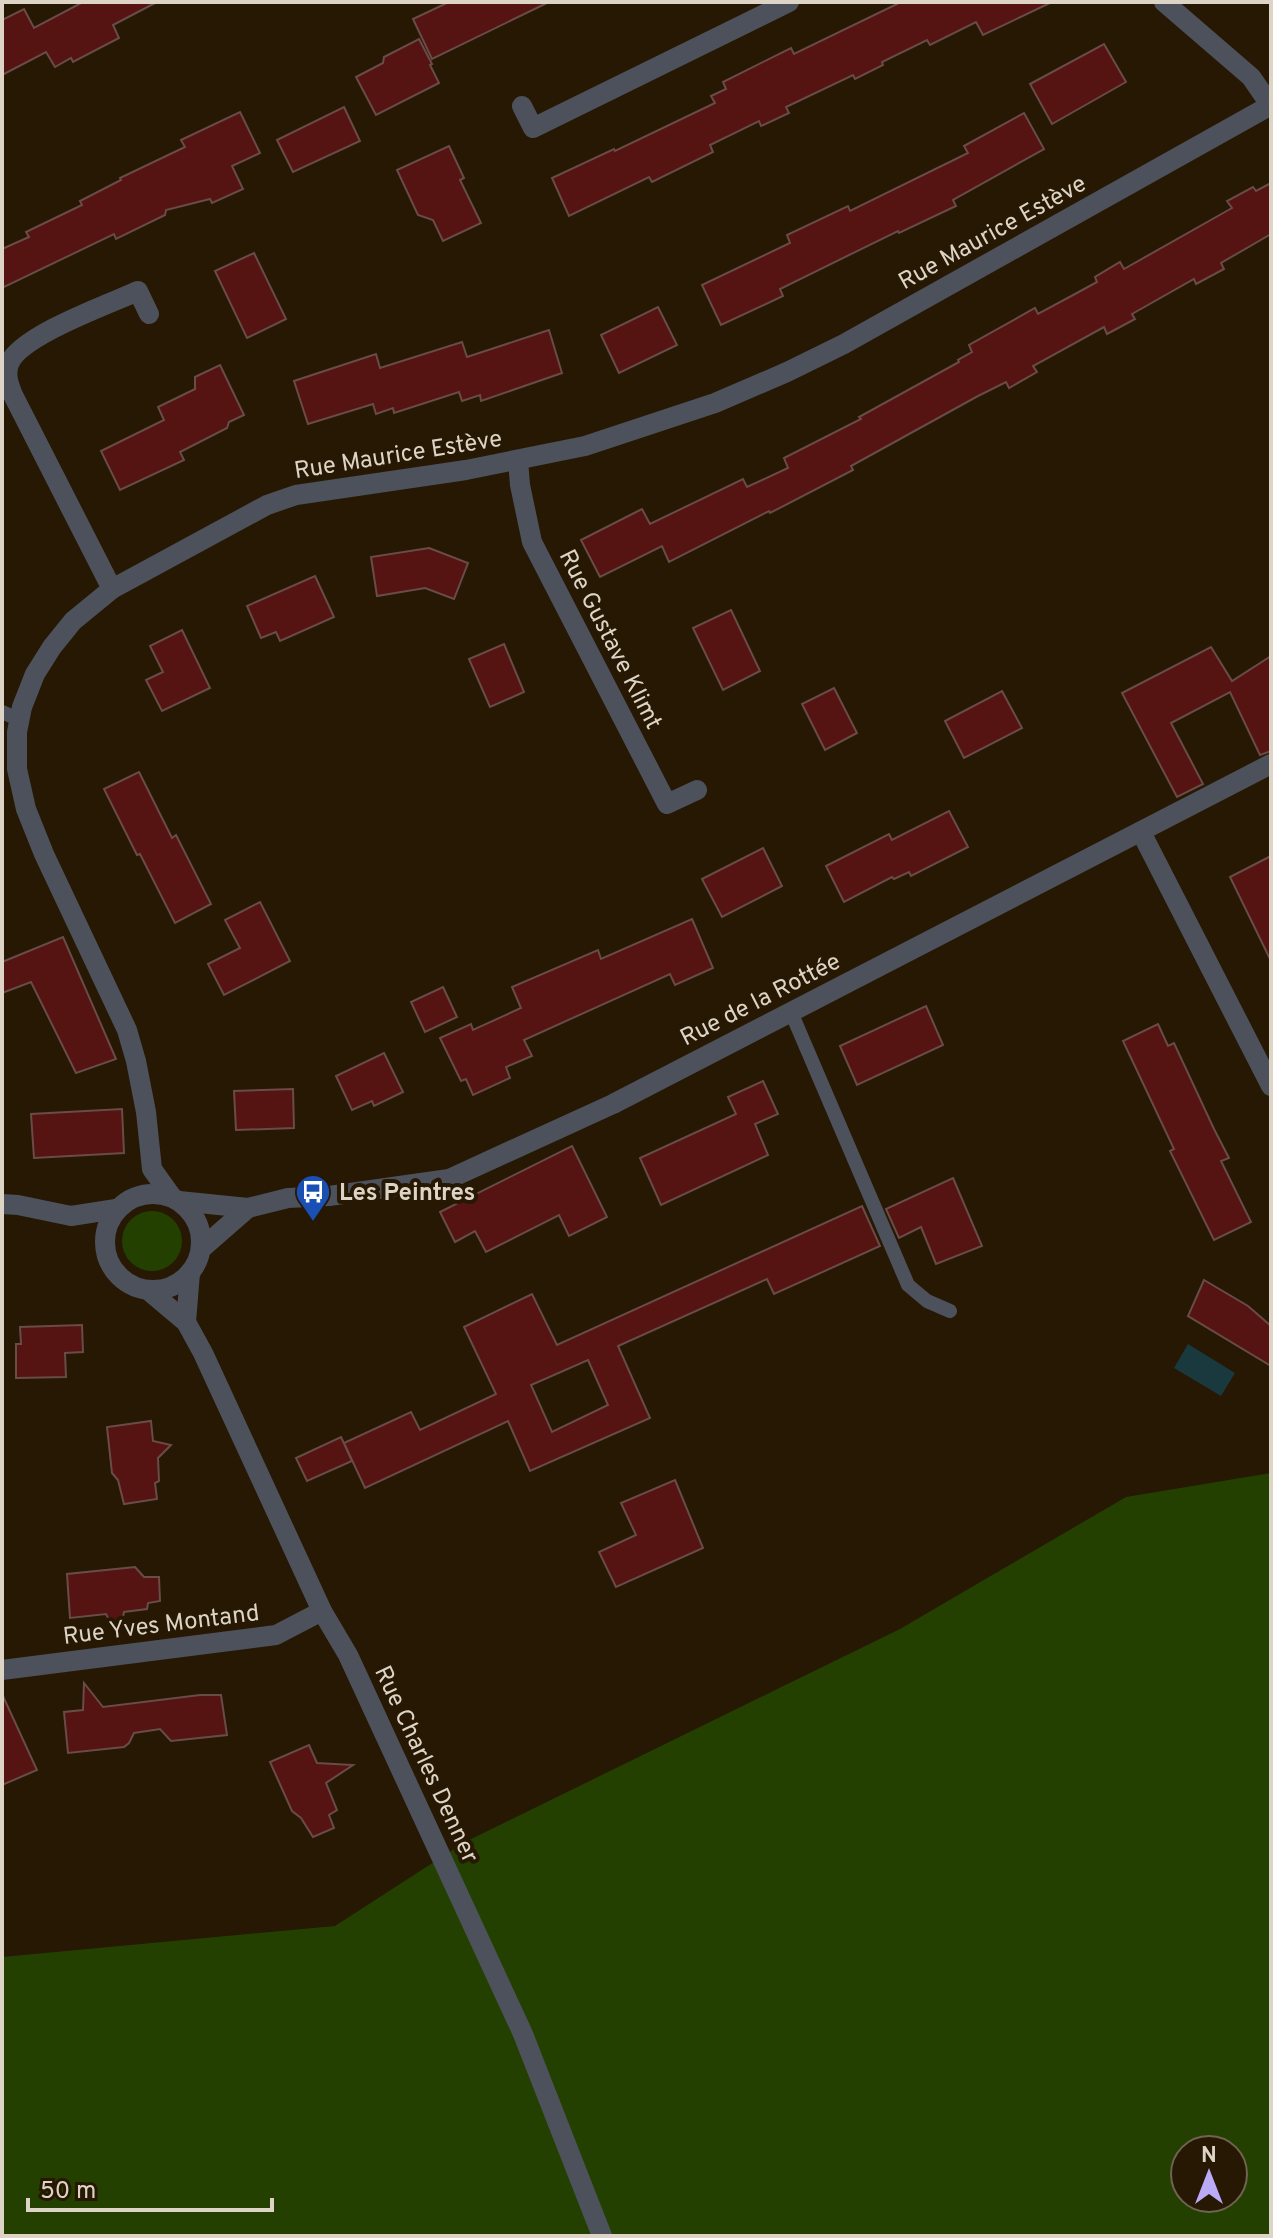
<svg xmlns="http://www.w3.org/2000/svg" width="1273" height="2238" font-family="Overpass,sans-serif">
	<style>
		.green { fill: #234001; fill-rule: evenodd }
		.water { fill: #19393f }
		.building { fill: #551311; stroke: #694b48; stroke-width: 2; fill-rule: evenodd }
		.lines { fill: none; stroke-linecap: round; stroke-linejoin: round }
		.service { stroke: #4c515b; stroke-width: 14 }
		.minor { stroke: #4c515b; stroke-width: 20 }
		.labels { text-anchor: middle; stroke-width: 8; stroke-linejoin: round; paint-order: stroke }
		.street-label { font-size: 24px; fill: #ddd4c6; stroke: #261803 }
		.poi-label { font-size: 24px; font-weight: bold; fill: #ddd4c6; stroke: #261803; text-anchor: start }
	</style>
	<rect width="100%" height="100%" fill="#261803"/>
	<g class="green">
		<circle cx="152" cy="1241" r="30"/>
		<path d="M1271,1473V2236H2V1957L335,1926L465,1842L900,1629L1126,1497ZM1185,2150H1233V2198H1185Z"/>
	</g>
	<path class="water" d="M1188,1344L1235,1373L1221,1396L1174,1368Z"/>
	<g class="building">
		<path d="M83,2H157L113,25L119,38L73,62L71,58L55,67L46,52L2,75V20L24,9L34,28Z"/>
		<path d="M449,2H549L432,59L413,19Z"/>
		<path d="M901,2H1052L983,35L976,22L930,45L927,40L882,62L883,65L855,79L853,75L786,107L789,113L761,126L759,121L710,145L713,152L652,182L649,177L569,216L552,178L614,149L615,151L715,103L711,96L726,89L723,82L791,48L794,54Z"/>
		<path d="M419,39L432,64L430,65L439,83L376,115L356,77L383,63L384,57Z"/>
		<path d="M1104,44L1126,82L1052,124L1030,84Z"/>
		<path d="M344,107L360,141L293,172L277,140Z"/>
		<path d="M240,112L260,153L232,166L243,189L212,203L210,199L166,210L165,215L116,239L114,234L2,288V249L29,237L26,232L82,205L80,201L121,180L120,178L185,147L181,140Z"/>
		<path d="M1024,113L1044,149L953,200L956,206L899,233L898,231L780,289L783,296L721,325L702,285L790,243L787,235L848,206L850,211L968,153L964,146Z"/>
		<path d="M449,146L464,178L460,180L481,223L443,241L433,220L418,215L397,170Z"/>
		<path d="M1271,183V234L1221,263L1224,269L1196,284L1194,279L1132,314L1135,319L1107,334L1104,327L1033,366L1037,372L1009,388L1006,382L978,396L851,466L853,470L770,513L769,511L669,562L662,546L600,577L581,540L642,509L650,524L743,479L747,487L788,468L784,458L861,419L859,417L959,362L958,360L972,352L969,345L1035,308L1038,314L1075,294L1097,282L1095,277L1120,262L1124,269L1232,208L1227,201L1253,187L1256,191Z"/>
		<path d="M254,253L286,319L247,338L215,271Z"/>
		<path d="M658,307L677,345L619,373L601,335Z"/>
		<path d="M549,330L562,373L481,401L480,395L462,401L459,392L394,413L393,408L376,414L373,404L308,424L294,381L376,354L380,368L462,342L467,357Z"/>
		<path d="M220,365L244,415L229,422L227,428L180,452L184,460L120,490L101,451L164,420L158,407L195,389V377Z"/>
		<path d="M429,548L468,563L454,599L425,588L377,596L371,557Z"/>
		<path d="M315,576L334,617L280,641L276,632L261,638L247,606Z"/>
		<path d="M731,610L760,671L723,690L693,628Z"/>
		<path d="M182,630L210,688L162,711L146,680L163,672L150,646Z"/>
		<path d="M504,644L524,692L490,707L469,659Z"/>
		<path d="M1211,647L1232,681L1271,656V751L1260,755L1230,692L1171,723L1203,784L1177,797L1122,693Z"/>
		<path d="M834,688L857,733L825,750L802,704Z"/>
		<path d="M1002,691L1022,728L964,758L945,721Z"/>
		<path d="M139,772L172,838L176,835L211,904L175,923L140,854L137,855L104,789Z"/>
		<path d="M949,811L968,847L911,876L909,872L894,879L892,877L844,902L826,866L889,834L892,840Z"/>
		<path d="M763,848L782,886L722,917L702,879Z"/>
		<path d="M1271,856V961L1230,877Z"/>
		<path d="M260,902L290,961L224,995L208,964L240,948L225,920Z"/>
		<path d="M692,919L713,968L675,985L670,974L524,1040L532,1056L506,1067L510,1078L473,1095L466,1079L461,1081L440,1038L471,1024L473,1030L521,1008L512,987L598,950L601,959Z"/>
		<path d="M63,937L116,1059L76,1073L31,982L2,993V962Z"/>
		<path d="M443,987L457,1017L425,1032L411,1002Z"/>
		<path d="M926,1006L943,1045L857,1085L840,1046Z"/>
		<path d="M1158,1024L1168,1046L1174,1043L1214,1129L1229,1158L1221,1161L1251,1222L1214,1240L1170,1151L1174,1149L1123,1041Z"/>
		<path d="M384,1053L403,1092L374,1106L372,1101L352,1110L336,1076Z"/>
		<path d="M763,1081L778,1114L755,1124L768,1155L661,1205L640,1158L736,1114L728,1097Z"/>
		<path d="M293,1089L294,1128L236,1130L234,1091Z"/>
		<path d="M122,1109L124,1153L34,1158L31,1114Z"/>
		<path d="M572,1146L607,1217L569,1236L559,1215L486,1252L475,1231L455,1242L440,1212Z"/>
		<path d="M953,1178L982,1246L936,1264L921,1227L899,1238L886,1209Z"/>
		<path d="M862,1206L880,1246L774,1294L767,1279L618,1346L650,1418L530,1471L508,1421L365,1488L344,1443L411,1412L420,1430L496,1394L464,1327L532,1294L557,1345ZM588,1360L608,1405L552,1432L531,1385Z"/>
		<path d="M1204,1280L1248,1306L1271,1326V1366L1188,1316Z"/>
		<path d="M82,1325L83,1352L65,1353L66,1377L16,1378V1344H21L20,1327Z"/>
		<path d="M151,1421L153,1441L171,1445L158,1458L159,1481L155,1483L157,1499L124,1504L118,1480L112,1473L107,1427Z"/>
		<path d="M341,1437L352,1461L307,1481L296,1458Z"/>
		<path d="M675,1480L703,1548L616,1587L599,1552L636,1535L621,1503Z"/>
		<path d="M135,1567L144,1577H159L160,1601L148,1603L147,1609L124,1612L119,1639L106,1614L70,1618L67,1574Z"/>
		<path d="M84,1683L103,1707L200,1695H221L227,1735L171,1741L160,1729L134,1733L129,1743L124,1747L68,1753L64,1712L83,1710Z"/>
		<path d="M2,1694L37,1770L2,1785Z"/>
		<path d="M309,1745L317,1763L353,1765L326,1783L337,1810L329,1815L334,1828L313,1837L301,1818L292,1811L270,1762Z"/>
	</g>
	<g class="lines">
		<g class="service">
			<path d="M2,712L20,720"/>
			<path d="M791,1012L908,1285L927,1301L950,1311"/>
		</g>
		<g class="minor">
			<path d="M1164,2L1251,77L1271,106"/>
			<path d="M522,106L533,128L789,2"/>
			<path d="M518,460L520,485L532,542L667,804L697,790"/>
			<path d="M112,589L13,395C9,385 5,375 9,364C19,336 109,304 138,291L149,314"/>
			<path d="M1141,832L1271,1086"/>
			<circle cx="153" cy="1242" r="48"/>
			<path d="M172,1197L152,1169L146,1112L136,1061L127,1030L44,854L26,809L17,769V732L22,707L35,674L52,647L73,621L112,589L267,505L296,495L466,470L585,446L715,403L787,372L844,344L1271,105"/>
			<path d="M179,1201L248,1208L288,1198L329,1196L449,1179L613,1104L1271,764"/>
			<path d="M2,1204L18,1205L71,1216L116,1209"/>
			<path d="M201,1249L248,1208"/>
			<path d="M148,1290L186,1322L203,1353L322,1611L348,1655L523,2034L602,2236"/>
			<path d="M186,1322L190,1273"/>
			<path d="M2,1670L276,1635L322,1611"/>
		</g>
	</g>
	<defs>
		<symbol id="bus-pin" viewBox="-11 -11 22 30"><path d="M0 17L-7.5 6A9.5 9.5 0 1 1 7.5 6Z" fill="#1a4fb4" stroke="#261803"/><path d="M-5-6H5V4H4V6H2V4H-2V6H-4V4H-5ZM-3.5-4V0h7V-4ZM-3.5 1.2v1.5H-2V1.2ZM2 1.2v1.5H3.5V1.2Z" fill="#fff"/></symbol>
	</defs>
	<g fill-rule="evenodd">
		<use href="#bus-pin" x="293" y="1172" width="40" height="54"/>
	</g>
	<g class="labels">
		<g class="street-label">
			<text transform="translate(992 232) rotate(-29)" y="8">Rue Maurice Estève</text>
			<text transform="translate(398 454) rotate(-9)" y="8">Rue Maurice Estève</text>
			<text transform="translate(611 639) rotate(63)" y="8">Rue Gustave Klimt</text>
			<text transform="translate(760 999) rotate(-27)" y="8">Rue de la Rottée</text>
			<text transform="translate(161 1624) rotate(-7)" y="8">Rue Yves Montand</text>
			<text transform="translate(427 1764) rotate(65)" y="8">Rue Charles Denner</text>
		</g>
		<g class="poi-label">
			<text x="339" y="1200">Les Peintres</text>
		</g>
	</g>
	<rect width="1273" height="2238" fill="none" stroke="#ddd4c6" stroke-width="8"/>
	<g transform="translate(1209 2174)"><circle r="38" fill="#261803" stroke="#6f6351" stroke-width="2"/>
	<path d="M0-6L14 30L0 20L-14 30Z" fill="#bbaaf6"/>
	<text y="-12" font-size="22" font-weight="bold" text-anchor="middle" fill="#ddd4c6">N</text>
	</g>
	<path d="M28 2198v12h244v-12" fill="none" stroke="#ddd4c6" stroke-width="4"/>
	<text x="40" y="2198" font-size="24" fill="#ddd4c6" stroke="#261803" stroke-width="6" paint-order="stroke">50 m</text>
</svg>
